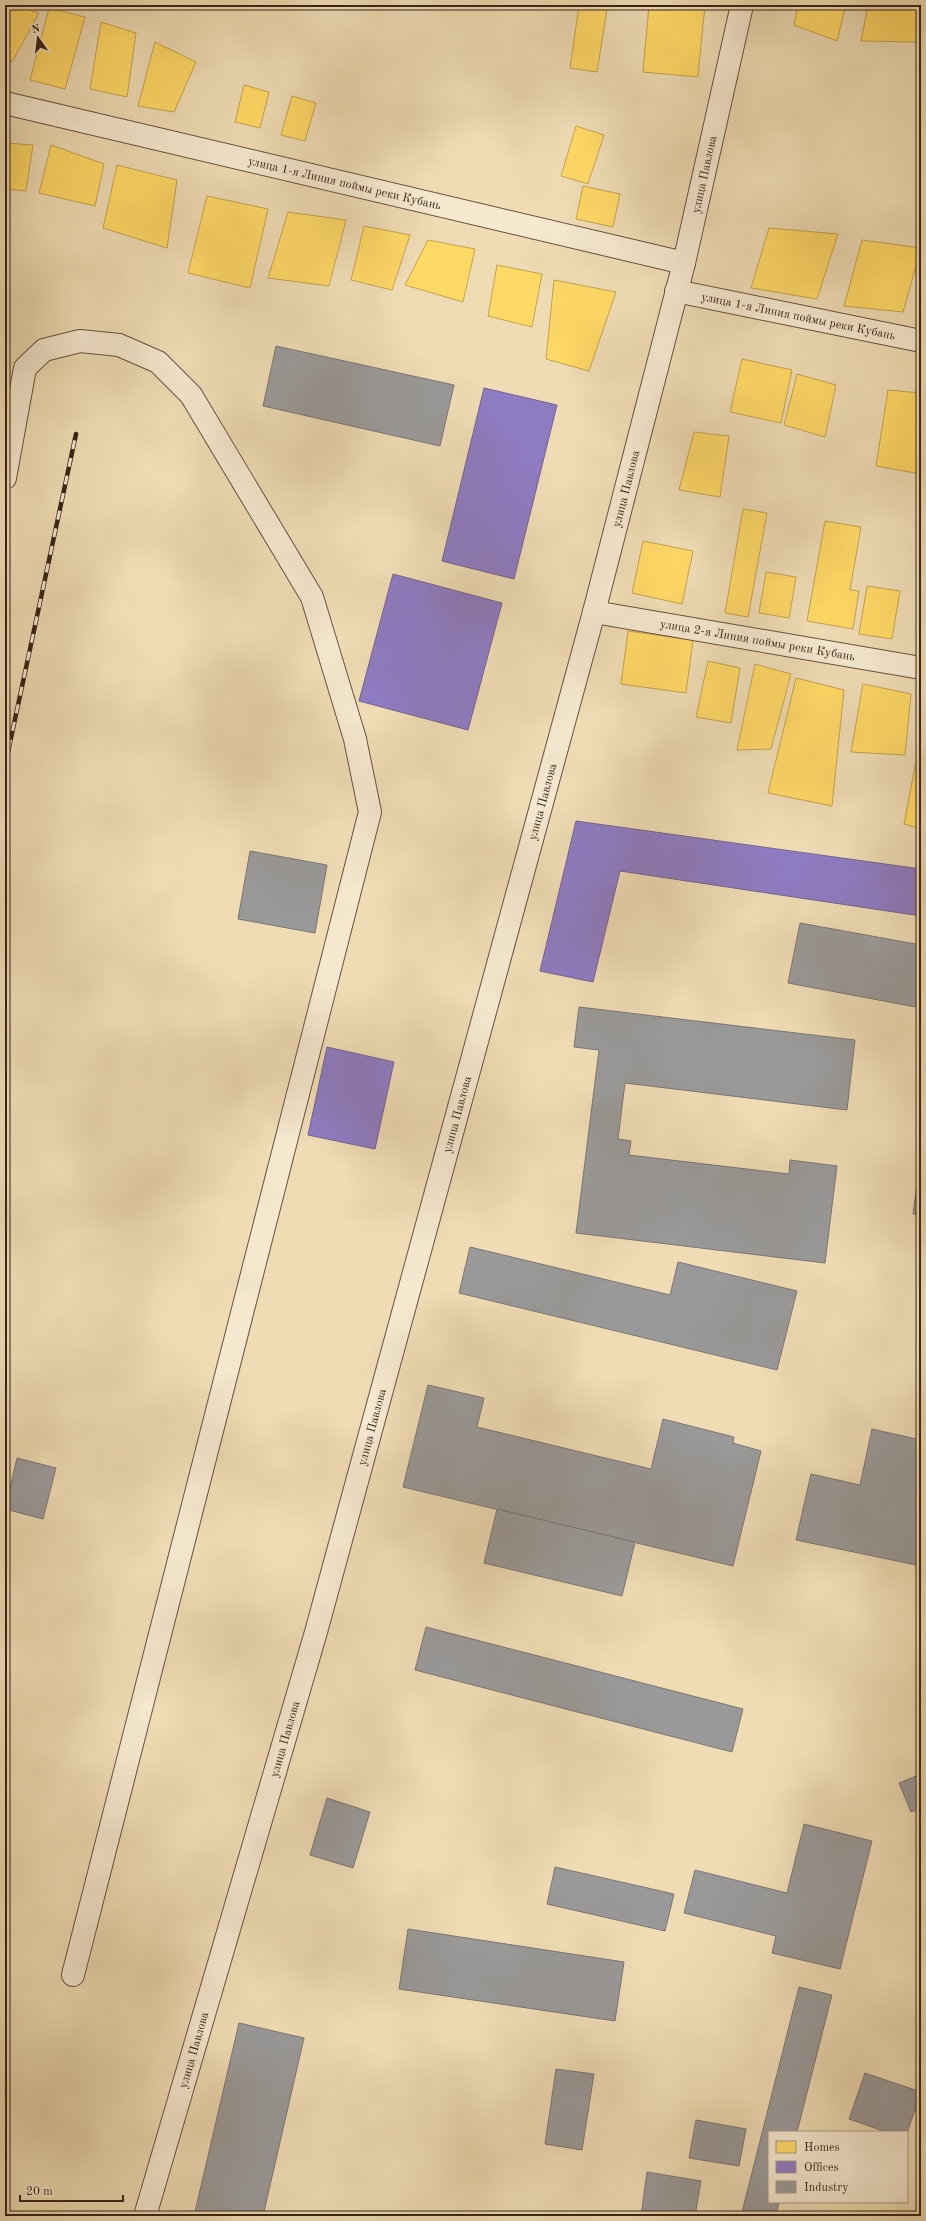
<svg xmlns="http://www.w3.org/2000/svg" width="926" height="2221" font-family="'Old Standard TT',serif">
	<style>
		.homes { fill: #ffd966; stroke: #c4a34e }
		.offices { fill: #8e7cc3; stroke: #74628f }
		.industry { fill: #999; stroke: #7c7672 }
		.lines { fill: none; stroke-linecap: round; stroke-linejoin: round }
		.minor-casing { stroke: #66523e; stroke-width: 24 }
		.minor { stroke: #f5e8cf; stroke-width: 22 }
		.rail-casing { stroke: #392416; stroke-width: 4.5 }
		.rail { stroke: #f5e8cf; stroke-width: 3; stroke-dasharray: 9; stroke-linecap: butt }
		.labels { text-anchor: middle; stroke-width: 4; stroke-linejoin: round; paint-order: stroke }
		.street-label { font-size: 12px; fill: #392416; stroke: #f5e8cf }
	</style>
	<rect width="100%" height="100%" fill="#efdcb5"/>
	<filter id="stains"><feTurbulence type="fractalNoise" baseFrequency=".005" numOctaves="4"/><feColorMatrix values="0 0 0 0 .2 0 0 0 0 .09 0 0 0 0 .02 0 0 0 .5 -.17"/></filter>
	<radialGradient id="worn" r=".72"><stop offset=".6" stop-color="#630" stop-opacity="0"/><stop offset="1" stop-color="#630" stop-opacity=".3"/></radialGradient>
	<g class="homes">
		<path d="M5,5H14L39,13L12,62L5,60Z"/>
		<path d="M579,5L607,9L597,72L570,68Z"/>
		<path d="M649,5H705L698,77L643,72Z"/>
		<path d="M798,5H846L837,41L794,25Z"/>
		<path d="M868,5H921V42L861,41Z"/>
		<path d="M49,8L85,17L65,89L30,80Z"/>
		<path d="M101,22L136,33L127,97L90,89Z"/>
		<path d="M155,42L196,62L174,112L138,106Z"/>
		<path d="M244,85L269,92L260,128L235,122Z"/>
		<path d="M292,96L316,103L305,141L281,135Z"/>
		<path d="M576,126L604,135L588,184L561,176Z"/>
		<path d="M5,143L33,145L26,191L5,189Z"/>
		<path d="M51,145L104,164L95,206L39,193Z"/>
		<path d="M117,165L177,180L167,248L103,228Z"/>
		<path d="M583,186L620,194L613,227L576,219Z"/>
		<path d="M207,196L268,209L250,288L188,273Z"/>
		<path d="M288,212L346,220L329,286L268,278Z"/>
		<path d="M364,226L410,235L392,290L351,280Z"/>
		<path d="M769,228L838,234L817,299L751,288Z"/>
		<path d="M428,240L475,249L463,302L405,285Z"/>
		<path d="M862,240L921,248L903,312L844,306Z"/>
		<path d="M497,265L542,274L532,327L488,316Z"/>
		<path d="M554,280L616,292L589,371L546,359Z"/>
		<path d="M742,359L792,370L781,423L730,412Z"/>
		<path d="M797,374L836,385L825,437L784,425Z"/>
		<path d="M888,390L921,393V474L876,466Z"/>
		<path d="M694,432L729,436L720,497L679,490Z"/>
		<path d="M743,509L767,513L748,617L725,613Z"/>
		<path d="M825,521L861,527L850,590L859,591L853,629L807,621Z"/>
		<path d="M643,541L693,551L682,604L632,593Z"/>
		<path d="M766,572L796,577L789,618L759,613Z"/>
		<path d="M867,586L900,591L892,639L859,634Z"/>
		<path d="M628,631L693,640L686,693L621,684Z"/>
		<path d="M708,661L740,668L731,723L696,717Z"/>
		<path d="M755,664L791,674L771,749L737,750Z"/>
		<path d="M796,678L844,690L832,806L768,793Z"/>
		<path d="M863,684L911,694L905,755L851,752Z"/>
		<path d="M916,761L921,762V829L904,824Z"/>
	</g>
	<g class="offices">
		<path d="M484,388L557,405L514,579L442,561Z"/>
		<path d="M393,574L502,603L468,730L359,701Z"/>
		<path d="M576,821L921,869V916L620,871L593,982L540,971Z"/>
		<path d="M327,1047L394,1062L375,1149L308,1135Z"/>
	</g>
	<g class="industry">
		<path d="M276,346L454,385L440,446L263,406Z"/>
		<path d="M250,851L327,865L315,933L238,919Z"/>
		<path d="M800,923L921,945V1008L788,983Z"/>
		<path d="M579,1007L855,1040L847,1110L625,1083L618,1139L631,1141L629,1155L789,1174L790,1160L837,1166L825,1263L576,1233L599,1050L574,1047Z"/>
		<path d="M921,1155V1215L913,1214Z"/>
		<path d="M470,1247L670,1295L678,1262L797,1291L777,1370L459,1293Z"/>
		<path d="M428,1385L484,1398L477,1427L651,1469L663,1419L734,1437L733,1443L761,1451L733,1566L403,1487Z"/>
		<path d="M872,1429L921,1440V1566L796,1540L811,1474L860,1485Z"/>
		<path d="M17,1458L56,1468L43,1519L5,1509Z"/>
		<path d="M497,1509L635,1542L622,1596L484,1563Z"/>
		<path d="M426,1627L743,1709L732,1752L415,1670Z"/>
		<path d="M921,1774V1808L911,1812L899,1783Z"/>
		<path d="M327,1798L370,1812L353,1868L310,1855Z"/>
		<path d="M804,1824L872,1841L840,1969L772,1953L776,1936L684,1913L695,1870L787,1893Z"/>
		<path d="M555,1867L674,1894L665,1931L547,1904Z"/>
		<path d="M408,1929L624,1962L615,2021L399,1989Z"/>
		<path d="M799,1987L832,1995L797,2132H769V2202H779L776,2216H741Z"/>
		<path d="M239,2023L304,2038L263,2216H194Z"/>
		<path d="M556,2069L594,2074L582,2150L545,2144Z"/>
		<path d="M865,2073L921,2092L907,2133L886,2132L849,2119Z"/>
		<path d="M696,2120L746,2129L739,2166L689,2158Z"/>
		<path d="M647,2172L701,2181L695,2216H641Z"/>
	</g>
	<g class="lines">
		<defs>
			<g id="minor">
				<path id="s1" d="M5,103L684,263"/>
				<path id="s2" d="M676,291L921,341"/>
				<path d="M5,478L25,368L44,350L80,341L119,345L158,362L191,395L312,597L355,739L370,812L73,1975"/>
				<path id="s3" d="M594,612L921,668"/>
				<path id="s4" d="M145,2216L316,1632L594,612L684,263L742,5"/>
			</g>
		</defs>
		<use href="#minor" class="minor-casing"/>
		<use href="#minor" class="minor"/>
		<defs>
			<path id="rail" d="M5,766L76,434"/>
		</defs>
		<use href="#rail" class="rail-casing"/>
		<use href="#rail" class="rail"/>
	</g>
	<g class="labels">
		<g class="street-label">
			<text dy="4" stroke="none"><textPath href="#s4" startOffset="2117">улица Павлова</textPath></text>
			<text dy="4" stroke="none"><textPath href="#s1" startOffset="349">улица 1-я Линия поймы реки Кубань</textPath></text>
			<text dy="4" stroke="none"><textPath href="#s2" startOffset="125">улица 1-я Линия поймы реки Кубань</textPath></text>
			<text dy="4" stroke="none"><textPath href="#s4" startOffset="1793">улица Павлова</textPath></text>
			<text dy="4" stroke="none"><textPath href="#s3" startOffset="166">улица 2-я Линия поймы реки Кубань</textPath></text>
			<text dy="4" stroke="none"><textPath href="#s4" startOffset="1469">улица Павлова</textPath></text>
			<text dy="4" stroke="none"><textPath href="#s4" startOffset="1145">улица Павлова</textPath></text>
			<text dy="4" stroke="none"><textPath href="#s4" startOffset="821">улица Павлова</textPath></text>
			<text dy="4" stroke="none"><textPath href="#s4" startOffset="497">улица Павлова</textPath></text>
			<text dy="4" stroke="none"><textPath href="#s4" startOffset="173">улица Павлова</textPath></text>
		</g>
	</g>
	<rect width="926" height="2221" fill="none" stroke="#efdcb5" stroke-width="20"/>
	<rect x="6" y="6" width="914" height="2209" fill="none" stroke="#392416" stroke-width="2"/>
	<rect x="10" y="10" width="906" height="2201" fill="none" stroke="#392416"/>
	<rect x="768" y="2131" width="140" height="72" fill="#f5e8cf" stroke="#aa9a85"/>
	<rect x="776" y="2141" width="20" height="12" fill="#ffd966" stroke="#aa9a85"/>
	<text x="804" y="2151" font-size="12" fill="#392416">Homes</text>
	<rect x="776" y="2161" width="20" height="12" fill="#8e7cc3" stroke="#aa9a85"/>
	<text x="804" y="2171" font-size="12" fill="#392416">Offices</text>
	<rect x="776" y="2181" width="20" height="12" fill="#999999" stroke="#aa9a85"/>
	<text x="804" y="2191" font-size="12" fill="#392416">Industry</text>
	<g transform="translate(38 38) rotate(346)" stroke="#f5e8cf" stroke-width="3" paint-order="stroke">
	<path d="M0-3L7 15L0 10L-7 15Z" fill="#392416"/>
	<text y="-6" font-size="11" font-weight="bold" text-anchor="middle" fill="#392416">N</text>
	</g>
	<path d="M20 2195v6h103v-6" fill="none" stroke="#392416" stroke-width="2"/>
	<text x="26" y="2195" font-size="12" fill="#392416" stroke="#f5e8cf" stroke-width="3" paint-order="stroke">20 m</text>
	<rect width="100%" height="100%" filter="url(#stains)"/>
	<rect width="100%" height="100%" fill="url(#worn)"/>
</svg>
